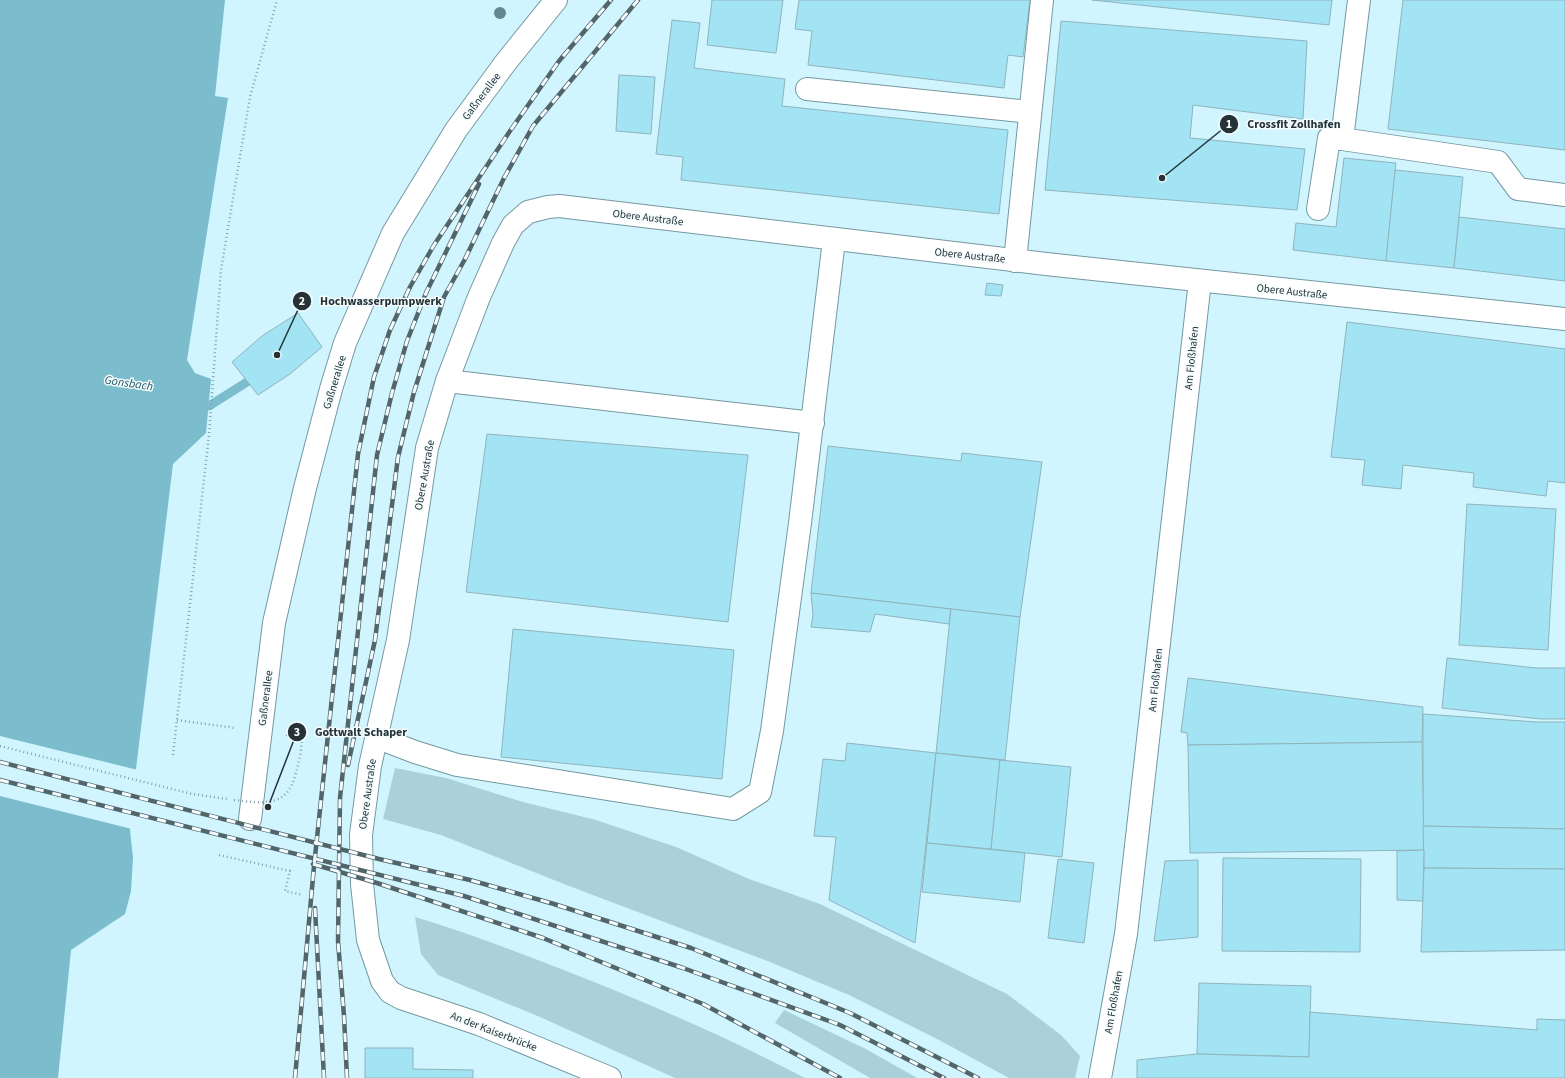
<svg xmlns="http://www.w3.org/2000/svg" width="1565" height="1078" font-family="'Source Sans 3',sans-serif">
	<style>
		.green { fill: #aad1da }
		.water { fill: #7bbdcc }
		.pier { fill: #d0f5fe }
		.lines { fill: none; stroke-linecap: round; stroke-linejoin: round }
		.stream { stroke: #7bbdcc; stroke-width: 9 }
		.building { fill: #a2e4f4; stroke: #90b3bc }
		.minor-casing { stroke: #7598a0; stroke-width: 24 }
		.path { stroke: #86a2a8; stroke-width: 2.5; stroke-dasharray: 1 3; stroke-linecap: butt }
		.minor { stroke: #fff; stroke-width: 22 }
		.rail-casing { stroke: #51656a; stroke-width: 4.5 }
		.rail { stroke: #f5fcfe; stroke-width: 3; stroke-dasharray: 9; stroke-linecap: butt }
		.path-bridge { stroke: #86a2a8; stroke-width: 2.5; stroke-dasharray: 1 3; stroke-linecap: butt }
		.tree { fill: #658890 }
		.labels { text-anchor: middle; stroke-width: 3; stroke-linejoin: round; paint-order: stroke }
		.street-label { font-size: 11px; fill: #253337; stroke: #f5fcfe }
		.water-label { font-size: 12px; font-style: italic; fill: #215864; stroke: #f5fcfe }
		.leader { fill: none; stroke: #253337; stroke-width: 1.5 }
		.callout-dot { fill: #253337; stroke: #f5fcfe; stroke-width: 1.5 }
		.mark-label { font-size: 12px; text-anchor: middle; font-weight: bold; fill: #fff }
		.callout-label { font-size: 12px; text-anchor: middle; font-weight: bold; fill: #253337; stroke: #f5fcfe; stroke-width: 3; stroke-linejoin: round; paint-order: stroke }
	</style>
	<rect width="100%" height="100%" fill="#d0f5fe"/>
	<g class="green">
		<path d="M395,768L446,778L523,802L596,820L676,847L749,879L820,904L1007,994L1061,1035L1080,1056L1075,1078H1009L939,1040L849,995L770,962L569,886L441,835L383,819Z"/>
		<path d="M415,917C463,931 509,949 556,967C641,1000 725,1036 805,1078H675L540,1017L438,975L421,954Z"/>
		<path d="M784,1010L866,1049L917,1078H870L775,1023Z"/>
	</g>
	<path class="water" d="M0,0H225L215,96L228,98L187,360L195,373L211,379L206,433L173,464L136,769L130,830L133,858L131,891L125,914L71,950L58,1078H0Z"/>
	<path class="pier" d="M0,736L138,770L132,829L0,796Z"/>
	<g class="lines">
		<path class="stream" d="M198,404L209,406L247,382"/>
	</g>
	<g class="building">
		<path d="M712,0H783L776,53L707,45Z"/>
		<path d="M799,0H1030L1023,57L1008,55L1004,88L808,65L812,31L795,29Z"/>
		<path d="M1092,0H1332L1329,25Z"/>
		<path d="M1403,0H1565V150L1388,129Z"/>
		<path d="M672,20L700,23L694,68L785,79L782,106L1008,130L999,214L681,180L683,157L656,154Z"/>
		<path d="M1061,21L1307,41L1303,119L1193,105L1190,138L1305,149L1297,210L1045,190Z"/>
		<path d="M619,75L655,77L651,134L616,131Z"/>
		<path d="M1344,158L1396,163L1386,261L1293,250L1296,223L1336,227Z"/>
		<path d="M1395,170L1463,177L1454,268L1386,261Z"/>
		<path d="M1459,217L1565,229V281L1454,268Z"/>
		<path d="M987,283L1003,285L1001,296L985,295Z"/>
		<path d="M298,313L322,347L290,374L258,395L232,362L262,336Z"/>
		<path d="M1347,322L1565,349V483L1548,481L1546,496L1473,487L1474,473L1403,465L1401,489L1362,485L1365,460L1331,457Z"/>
		<path d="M487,434L748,455L728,622L466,592Z"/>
		<path d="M828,446L961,461L962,453L1042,462L1020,617L811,593Z"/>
		<path d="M1467,504L1556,509L1548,650L1459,645Z"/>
		<path d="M811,593L951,609L949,624L875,614L870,632L811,627L813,615Z"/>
		<path d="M951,609L1020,617L1005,760L936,753Z"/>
		<path d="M513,629L734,650L722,779L501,757Z"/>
		<path d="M1447,658L1536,668H1565V719H1540L1442,708Z"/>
		<path d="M1188,678L1423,707L1422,742L1188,745L1187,733L1181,732Z"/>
		<path d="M1423,714L1537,722H1565V829L1423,826Z"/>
		<path d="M1422,742L1424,850L1190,853L1188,745Z"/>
		<path d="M847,743L936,753L915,943L829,900L836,837L814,836L823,759L845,761Z"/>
		<path d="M936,753L1000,760L991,849L927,843Z"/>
		<path d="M1000,760L1071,767L1062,857L991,849Z"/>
		<path d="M1423,826L1565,829V869L1424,868Z"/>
		<path d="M927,843L1025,853L1020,902L922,892Z"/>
		<path d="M1424,850L1423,901L1397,900V851Z"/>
		<path d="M1223,858L1361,859L1360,952L1222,951Z"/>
		<path d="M1058,859L1094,863L1084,943L1048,938Z"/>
		<path d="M1198,860V937L1154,941L1165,861Z"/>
		<path d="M1424,868L1565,869V950L1421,952Z"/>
		<path d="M1199,983L1311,986L1309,1057L1197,1054Z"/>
		<path d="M1310,1012L1537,1030V1019L1565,1020V1078H1137V1060L1197,1054L1309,1057Z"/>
		<path d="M365,1048H413V1069L473,1070V1078H365Z"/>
	</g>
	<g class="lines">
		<defs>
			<g id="minor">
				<path d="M1359,0L1342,139L1498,162L1518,189L1565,195"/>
				<path d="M807,89L1030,112"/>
				<path d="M1318,209L1329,138L1342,139"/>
				<path d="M1015,261L1042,0"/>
				<path d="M447,381L813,423"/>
				<path d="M376,737L415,752L457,765L733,809L760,792L772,731L800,523L834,240"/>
				<path d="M250,819L274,623L305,488L331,389L345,343L393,233L456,130L506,62L556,0"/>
				<path d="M610,1078L479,1024L401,998L390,992L382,981L368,940L362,884L361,835L370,766L398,640L427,448L447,381L479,297L503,243L513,225L528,212L548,207L559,206L1046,264L1565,319"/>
				<path d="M1100,1078L1126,934L1200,281"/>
			</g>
		</defs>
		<use href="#minor" class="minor-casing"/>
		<g class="path">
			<path d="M177,720L235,728"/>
			<path d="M286,735L302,738L301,750"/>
			<path d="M0,746L192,794L227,799"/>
			<path d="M173,755L209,435L221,270L250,97L277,0"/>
			<path d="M219,855L290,871L285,891L303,895"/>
		</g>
		<use href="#minor" class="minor"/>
		<defs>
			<g id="rail">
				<path d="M0,762L379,859L470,880L554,904L691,948L850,1013L978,1078"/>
				<path d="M348,765L375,640L398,457L414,392L444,297L465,259L504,178L533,126L638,0"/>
				<path d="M0,780L464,896L683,968L840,1025L944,1078"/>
				<path d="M313,864L377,883L543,938L703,1004L840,1078"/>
				<path d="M315,908L324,1078"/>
				<path d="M295,1078L314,866L358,454L374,377L390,330L410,287L434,245L510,131L559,61L611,0"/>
				<path d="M347,1078L344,1016L338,941L340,798L377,455L392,393L407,341L426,293L479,184"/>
			</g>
		</defs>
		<use href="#rail" class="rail-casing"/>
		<use href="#rail" class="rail"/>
		<path class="path-bridge" d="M234,800C285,807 292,799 301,750"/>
	</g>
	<circle class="tree" cx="500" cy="13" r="6"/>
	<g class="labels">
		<g class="street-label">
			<text transform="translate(481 96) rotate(-53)" y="4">Gaßnerallee</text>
			<text transform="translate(648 217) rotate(7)" y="4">Obere Austraße</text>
			<text transform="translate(970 255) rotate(6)" y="4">Obere Austraße</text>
			<text transform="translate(1292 291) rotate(6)" y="4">Obere Austraße</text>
			<text transform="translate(1191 358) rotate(-84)" y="4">Am Floßhafen</text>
			<text transform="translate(334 382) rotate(-73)" y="4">Gaßnerallee</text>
			<text transform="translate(424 475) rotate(-80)" y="4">Obere Austraße</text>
			<text transform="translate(1155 680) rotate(-84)" y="4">Am Floßhafen</text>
			<text transform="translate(265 698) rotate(-83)" y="4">Gaßnerallee</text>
			<text transform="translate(367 794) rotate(-82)" y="4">Obere Austraße</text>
			<text transform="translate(1113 1002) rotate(-80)" y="4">Am Floßhafen</text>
			<text transform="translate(494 1031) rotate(21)" y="4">An der Kaiserbrücke</text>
		</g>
		<g class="water-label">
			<text transform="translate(129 383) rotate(8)" y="4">Gonsbach</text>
		</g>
	</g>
	<path class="leader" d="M1162 178L1229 124M277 355L302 301M268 807L297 732"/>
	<g class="callout-dot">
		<circle cx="1162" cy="178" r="4"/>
		<circle cx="277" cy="355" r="4"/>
		<circle cx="268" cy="807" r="4"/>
		<circle cx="1229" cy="124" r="10"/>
		<circle cx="302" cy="301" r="10"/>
		<circle cx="297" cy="732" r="10"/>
	</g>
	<g class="mark-label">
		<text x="1229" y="128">1</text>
		<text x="302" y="305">2</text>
		<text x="297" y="736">3</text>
	</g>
	<g class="callout-label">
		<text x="1294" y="128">Crossfit Zollhafen</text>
		<text x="381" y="305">Hochwasserpumpwerk</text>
		<text x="361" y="736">Gottwalt Schaper</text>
	</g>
</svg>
